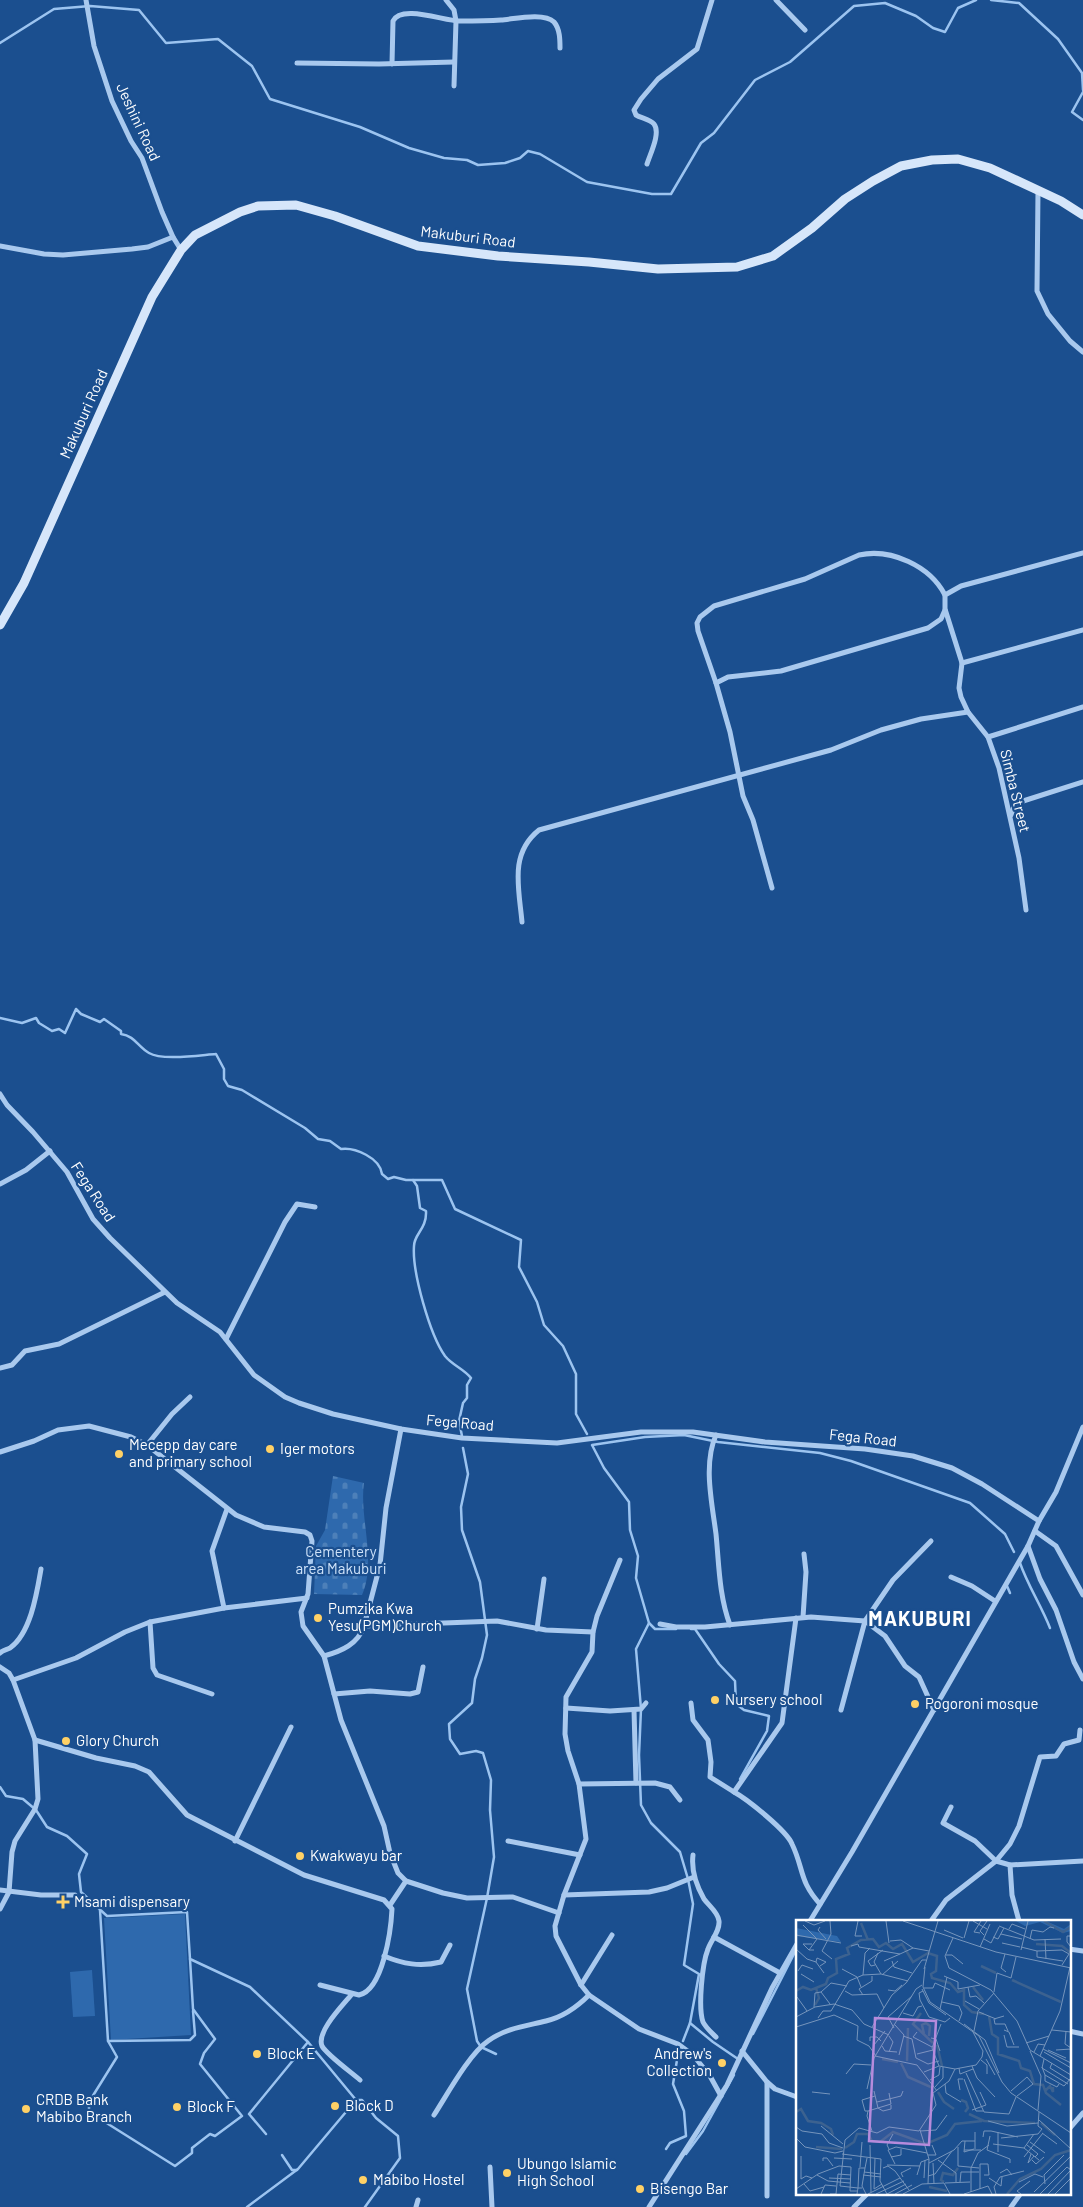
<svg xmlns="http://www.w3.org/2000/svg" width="1083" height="2207" font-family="Barlow,sans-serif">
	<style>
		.cemetery { fill: url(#cemetery-stones) }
		.garden { fill: #2e69ad }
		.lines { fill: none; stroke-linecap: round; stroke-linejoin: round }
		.stream { stroke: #9cc4f0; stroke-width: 2.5 }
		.street { stroke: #a9c9ee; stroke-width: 5 }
		.secondary { stroke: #d6e6fa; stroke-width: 9 }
		.poi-dot { fill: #ffd166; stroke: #1b4f8f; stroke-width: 2 }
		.labels { text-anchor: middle; stroke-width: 4.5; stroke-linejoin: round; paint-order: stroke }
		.street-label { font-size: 15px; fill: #fff; stroke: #1b4f8f }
		.poi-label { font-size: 15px; fill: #fff; stroke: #1b4f8f; text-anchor: start }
		.park-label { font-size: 15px; fill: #cfe3fa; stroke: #1b4f8f }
		.district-label { font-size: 20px; font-weight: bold; letter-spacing: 1px; fill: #fff; stroke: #1b4f8f }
		.inset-river { fill: none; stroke: #3c6290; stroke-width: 2.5 }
		.inset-road { fill: none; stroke: #7695bc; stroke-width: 1 }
		.view { fill: #b68bdc; fill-opacity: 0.15; stroke: #b68bdc; stroke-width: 2.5 }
		.inset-edge { fill: none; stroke: #fff; stroke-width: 2.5 }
	</style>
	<defs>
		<pattern id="cemetery-stones" width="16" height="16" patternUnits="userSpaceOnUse" patternTransform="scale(1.25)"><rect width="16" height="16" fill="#2e69ad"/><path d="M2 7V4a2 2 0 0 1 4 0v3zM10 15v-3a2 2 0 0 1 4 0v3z" fill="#4d80b9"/></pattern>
	</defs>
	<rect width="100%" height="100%" fill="#1b4f8f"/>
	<path class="cemetery" d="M333,1476L364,1483C359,1518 377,1560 362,1595L314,1594L316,1546L325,1530Z"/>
	<g class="garden">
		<path d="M185,1914L191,2035L111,2040L104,1918Z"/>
		<path d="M92,1970L95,2016L73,2017L70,1972Z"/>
	</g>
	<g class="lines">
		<g class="stream">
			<path d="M991,0L1019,3L1058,39L1082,73L1083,90"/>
			<path d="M0,43L54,9L90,6L139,10L166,43L218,39L252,66L270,99L360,127L409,148L444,158L467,160L478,165L505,163L520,158L528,151L540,154L587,182L652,194H671L701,143L714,133L755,80L790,62L854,6L885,3L916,16L933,28L945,32L958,8L976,0"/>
			<path d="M1083,92L1072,112L1083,120"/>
			<path d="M0,1018L22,1023L36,1018L39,1023L52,1031L59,1029L65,1033L76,1009L81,1014L100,1022L104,1019L121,1031V1034C135,1036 138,1047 149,1053C162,1061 201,1055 216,1054L224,1069V1079L228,1086L242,1090L305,1128L318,1139L330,1141L341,1149C355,1147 380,1158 382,1174L388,1179L394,1177L406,1180H442L455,1209L521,1240L519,1267L537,1302L544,1325L563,1346L576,1374V1414L587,1434"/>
			<path d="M413,1180L417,1186L420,1208L426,1211C427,1229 414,1234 414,1246C412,1272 430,1335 445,1356C452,1365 464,1369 471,1378L467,1385V1398L463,1403L459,1421L462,1436"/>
			<path d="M463,1448L468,1474L461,1507L462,1530L480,1582L487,1635L482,1658L475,1679L472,1703L449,1724L450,1739L460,1754L476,1751L483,1753L491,1780L490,1810L494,1857L487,1898L467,1989L477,2041L481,2047L496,2054"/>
			<path d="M1020,1563C1028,1586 1041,1605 1050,1628"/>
			<path d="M1007,1586L1010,1593"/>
			<path d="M649,1623L655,1629H676"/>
			<path d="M691,1629H695L719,1664L735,1681L736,1704L744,1710L769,1716L767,1731L740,1779"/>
			<path d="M0,1787L6,1796L23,1799L36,1810L47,1827L67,1836L87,1854L79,1874L81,1892L107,1916L187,1912L190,1959L250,1987L308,2042L356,2100H362L376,2118L398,2136L400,2158L365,2207"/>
			<path d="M100,1910L108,2041L117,2057L89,2102V2112L175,2166L192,2153V2148L210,2134L215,2136L242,2116L200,2064L204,2053L215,2039L193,2009L190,1959"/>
			<path d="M753,2034L795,1952"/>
			<path d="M108,2041L190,2040L195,2035L193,2011"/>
			<path d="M683,2041L690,2023"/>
			<path d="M738,2059L713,2042L690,2023L699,1974L684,1965L693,1904L688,1879L680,1852L651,1823L641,1805L639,1755L641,1709L636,1649L649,1623L636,1578L638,1556L630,1530L629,1502L604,1468L592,1445L645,1437L684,1435L718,1442L820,1453L851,1461L970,1503L1005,1534L1014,1552"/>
			<path d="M266,2134L249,2114L308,2042"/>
			<path d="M666,2149L670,2143L686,2136L684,2111L673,2084L678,2054"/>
			<path d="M686,2154L703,2131L734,2075"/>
			<path d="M282,2155L292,2170H297"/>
			<path d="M247,2207L298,2169L356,2100"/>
		</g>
		<g class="street">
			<path d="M86,0L94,46L112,101L131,141L142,158L162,212L173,237L181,250"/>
			<path d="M446,0L454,10L456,21L454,86"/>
			<path d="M776,0L805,30"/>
			<path d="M297,63L379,64L454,62"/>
			<path d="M392,64L393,21C401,4 444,21 459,21C473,21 487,21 501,20C514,19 544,12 554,22C560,29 560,40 560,48"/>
			<path d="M647,164C650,154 661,133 654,124C650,119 641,118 636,115L634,110L641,99L658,79L697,49L712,0"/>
			<path d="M1038,191L1037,291L1048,314L1070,341L1083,352"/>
			<path d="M0,246L44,254L63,255L132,249L148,247L173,237"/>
			<path d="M962,663L1083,630"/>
			<path d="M716,683L698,631L697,623L700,617L714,606L805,579L859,555C891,548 930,566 945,595"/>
			<path d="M988,737L1083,707"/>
			<path d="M1011,815L1014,806L1020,802L1083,782"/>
			<path d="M772,888L753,820L743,796L730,732L716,683L728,677L781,671L928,628L941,619L945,610"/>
			<path d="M1026,910L1019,858L999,768L988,737L968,712L961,697L959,688L962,663L945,609V595L961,586L1083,553"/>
			<path d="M522,922C519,888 509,854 539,830L831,750L881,730L921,719L968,712"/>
			<path d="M0,1094L7,1105L33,1132L67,1172L93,1219L110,1238L177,1303L220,1332L254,1375L285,1397L299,1403L333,1414L401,1429L462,1438L557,1443L641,1432H693L765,1442L865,1449L913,1456L952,1468L982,1484L1039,1521"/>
			<path d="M0,1184L26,1170L50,1151"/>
			<path d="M226,1339L285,1222L297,1204L315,1207"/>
			<path d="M0,1368L12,1365L25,1351L59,1344L165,1292"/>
			<path d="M716,1435C703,1464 712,1503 716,1534C719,1564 719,1596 730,1625"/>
			<path d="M147,1445L172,1414L190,1397"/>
			<path d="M0,1452L34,1441L58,1430L89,1426L131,1437L147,1445L236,1515L264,1527L305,1532L310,1535L312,1541L308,1594L301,1612L303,1626L324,1656L341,1720L384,1826L390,1853L398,1873L406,1881L443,1893L467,1898L513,1897L559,1913"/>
			<path d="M1035,1531L1056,1546L1083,1595"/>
			<path d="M1028,1546L1040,1579L1056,1610L1074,1662L1083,1679"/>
			<path d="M620,1560L597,1616L593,1632L592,1652L566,1697L565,1734L568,1751L579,1784L586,1839L564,1895L555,1926L556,1936L581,1985L589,1995L639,2029L678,2044L693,2055L710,2076L721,2096"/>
			<path d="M951,1577L972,1586L995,1601"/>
			<path d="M224,1608L212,1551L227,1509"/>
			<path d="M803,1617L806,1572L804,1554"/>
			<path d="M796,1618L782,1723L734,1792C747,1799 787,1831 792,1844C804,1869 799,1881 820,1904"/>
			<path d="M150,1622L153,1668L157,1675L212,1694"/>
			<path d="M660,1624L676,1627H705L811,1617L865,1621L885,1636L905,1666L919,1677L934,1710"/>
			<path d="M364,1626L497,1621L546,1630L593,1632"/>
			<path d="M537,1629L544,1579"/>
			<path d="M0,1653C3,1650 6,1650 10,1648C31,1633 37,1592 41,1569"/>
			<path d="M324,1656C342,1651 358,1644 364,1626L380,1565L386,1508L401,1429"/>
			<path d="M0,1667L9,1673L13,1680L35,1740L38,1799L35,1809L15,1841L12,1852L9,1892L0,1909"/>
			<path d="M13,1680L76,1658L125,1632L150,1622L224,1608L307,1598"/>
			<path d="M334,1694L370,1691L410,1694L418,1692L423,1667"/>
			<path d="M691,1703L693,1720L708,1740L711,1762L710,1777L734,1792"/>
			<path d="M566,1708L610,1711L641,1709L646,1703"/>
			<path d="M634,1710L636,1783"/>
			<path d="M841,1710L865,1621L893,1580L931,1541"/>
			<path d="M35,1740L96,1758L135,1766L149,1772L187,1815L304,1875L384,1900L392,1909C391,1930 383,1990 359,1995L320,1985"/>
			<path d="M579,1784L655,1783L670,1787L680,1800"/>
			<path d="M951,1807L943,1823L975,1841L996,1861L1010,1865L1083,1861"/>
			<path d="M235,1841L291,1727"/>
			<path d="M508,1841L580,1855"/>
			<path d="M693,1855C691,1871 696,1885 704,1899C709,1906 718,1912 719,1921C720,1931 711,1940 708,1949C702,1964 698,2008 703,2022C706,2028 712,2033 716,2037"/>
			<path d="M1010,1865L1012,1895L1019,1921"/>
			<path d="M0,1890L41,1895H75"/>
			<path d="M564,1895L649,1892L667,1888L694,1877"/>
			<path d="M390,1905L406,1881"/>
			<path d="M810,1921L852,1852L1028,1546L1039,1521L1056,1492L1083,1427"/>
			<path d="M931,1921L946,1900L996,1861L1010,1844L1019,1826L1040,1757L1056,1756L1064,1744L1079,1740L1080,1730"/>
			<path d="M714,1937L780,1973"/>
			<path d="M1069,1949L1083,1951"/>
			<path d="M384,1956C403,1964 420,1967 441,1962L450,1945"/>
			<path d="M581,1985L612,1935"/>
			<path d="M352,1994C343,2005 316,2032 322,2046C327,2055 351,2072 360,2080"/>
			<path d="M1069,2031L1083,2034"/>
			<path d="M742,2051L767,2082L775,2089L797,2097"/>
			<path d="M767,2082V2196"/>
			<path d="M434,2115C447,2095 469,2054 488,2041C506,2028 526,2026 546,2021C563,2017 577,2007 589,1995"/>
			<path d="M1069,2129L1083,2113"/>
			<path d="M490,2167L492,2207"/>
			<path d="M416,2207L418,2200"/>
			<path d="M649,2207L727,2085L772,1988L797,1944"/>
			<path d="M854,2207L868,2193"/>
			<path d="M1011,2207L1021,2193"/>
		</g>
		<path class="secondary" d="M0,625L24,583L152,297L181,250L195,235L240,212L258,206L296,205L335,216L418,246L498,256L589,262L658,269L737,267L773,256L812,228L845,199L873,181L901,166L932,160L958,159L990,168L1061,201L1083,215"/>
	</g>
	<g class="poi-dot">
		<circle cx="270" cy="1449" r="5"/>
		<circle cx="119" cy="1454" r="5"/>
		<circle cx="318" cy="1618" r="5"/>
		<circle cx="715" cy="1700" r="5"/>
		<circle cx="915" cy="1704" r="5"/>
		<circle cx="66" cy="1741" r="5"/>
		<circle cx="300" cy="1856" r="5"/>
		<path d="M60.5 1894.5h5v5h5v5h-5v5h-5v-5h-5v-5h5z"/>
		<circle cx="257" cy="2054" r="5"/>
		<circle cx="722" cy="2063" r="5"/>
		<circle cx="335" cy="2106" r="5"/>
		<circle cx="177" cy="2107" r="5"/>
		<circle cx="26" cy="2109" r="5"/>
		<circle cx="507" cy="2173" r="5"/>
		<circle cx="363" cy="2180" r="5"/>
		<circle cx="640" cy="2189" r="5"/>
	</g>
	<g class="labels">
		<g class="street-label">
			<text transform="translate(138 122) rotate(65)" y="5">Jeshini Road</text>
			<text transform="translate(468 237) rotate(7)" y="5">Makuburi Road</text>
			<text transform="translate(84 414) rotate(-66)" y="5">Makuburi Road</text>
			<text transform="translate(1015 791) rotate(76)" y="5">Simba Street</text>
			<text transform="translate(93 1192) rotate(57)" y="5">Fega Road</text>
			<text transform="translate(460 1423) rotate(5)" y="5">Fega Road</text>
			<text transform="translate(863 1438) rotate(6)" y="5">Fega Road</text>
		</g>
		<g class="poi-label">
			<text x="129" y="1450">Mecepp day care<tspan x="129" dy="17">and primary school</tspan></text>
			<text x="280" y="1454">Iger motors</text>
			<text x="328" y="1614">Pumzika Kwa<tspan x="328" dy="17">Yesu(PGM)Church</tspan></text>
			<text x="725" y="1705">Nursery school</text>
			<text x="925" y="1709">Pogoroni mosque</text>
			<text x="76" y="1746">Glory Church</text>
			<text x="310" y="1861">Kwakwayu bar</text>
			<text x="74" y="1907">Msami dispensary</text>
			<text x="267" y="2059">Block E</text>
			<text x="712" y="2059" text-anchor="end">Andrew's<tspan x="712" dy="17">Collection</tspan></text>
			<text x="36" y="2105">CRDB Bank<tspan x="36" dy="17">Mabibo Branch</tspan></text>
			<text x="345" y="2111">Block D</text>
			<text x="187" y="2112">Block F</text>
			<text x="517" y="2169">Ubungo Islamic<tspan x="517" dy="17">High School</tspan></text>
			<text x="373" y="2185">Mabibo Hostel</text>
			<text x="650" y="2194">Bisengo Bar</text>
		</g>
		<g class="park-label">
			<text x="341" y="1557">Cementery<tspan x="341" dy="17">area Makuburi</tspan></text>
		</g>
		<g class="district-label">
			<text x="920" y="1626">MAKUBURI</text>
		</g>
	</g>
	<g transform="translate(796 1920)">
		<rect width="275" height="275" fill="#1b4f8f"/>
		<path d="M0,8L41,16L45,22L0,16Z" fill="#2e69ad"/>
		<path d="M220,1H250L268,9L275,4V11L267,13L244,2L229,6Z" fill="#2e69ad"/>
		<path class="inset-river" d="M248,1L267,12L275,7M65,3L72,20M240,24L266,26L275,33M185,46L200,53M216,60L265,82M177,67L187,80M0,71L7,67L15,70L30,64L32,58L41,53L40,39L53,34L51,28L65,20L77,19L83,27L90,23L97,29L106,24L117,42L132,33L141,36L140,51L135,54L136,58L154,63L162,72L168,70V85L176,92L188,94M19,85L23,78L20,68M125,93L117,104L137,123M193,96L196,114L202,118V134L223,141L225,148L234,151L238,164L247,165L250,173L265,185M128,114L126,105L130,103L134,106L133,116M141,125L146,146M86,139L102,142M111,141L112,108M105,143L112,157L137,168M249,171L254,166L257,172V167M142,172L148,182L158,189M165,180L170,182L172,188L169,192M0,192L5,189L12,201L25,203L35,209L37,215M173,194L188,201L239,203M245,203L259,215M20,227L46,229M49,228L58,222L61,214H72L76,221L84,222L97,212L130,224L151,215L159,204L186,201M148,262L145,260L147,253L157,255L162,248M133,267L151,271M211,274L224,259L245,249L259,235L275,230"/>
		<path class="inset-road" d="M9,1L18,5L29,1M34,1L35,14L26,31L36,39M62,1L59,16H66M90,1L93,23M107,1L200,32L275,48M177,1L191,9M7,5L21,19L13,30H18M203,6L238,20L265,19M24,7L22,10L30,19M213,9L216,4L229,9M148,10L167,18M184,13L178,12L185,1M205,14L226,19M0,15L45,23M188,15L184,11L191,1M275,16H271V22L275,27M197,17L202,19L208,8M157,18L149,36L153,48L195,70L221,101L234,130L275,155M168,18L173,1M188,19L195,23L203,7M234,19L236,10L247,12L254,7L258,8M249,19L250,39M94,21L105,20L117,28L133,31M206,23L224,27M55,26L62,24L63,27L104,34L117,28M184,27L194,4M225,27L241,31L266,30L273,34L266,45M0,29L11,39L20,42L28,53M13,30L7,24H16M225,30L232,1M241,31V37L267,41M82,33L78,42L85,54M209,34L205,48L210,52M150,35H156L167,44M88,41L104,34M96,41L98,47L116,53M20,42L21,38L30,42L24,46M79,45L75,46L72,41L87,30M129,47L127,67L134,82L183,116L206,162L215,173L275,213M46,49L61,57L65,67M128,49L142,1M2,51L6,45L17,49M5,54L18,62M67,55L69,33L74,28M86,55L102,41M148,56L162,62V69L184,65M215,58L220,37M172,67L174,77L180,76L188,83M128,68H137L139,63L154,70M126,69L133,83L150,95M92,70L99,71L106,65M49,71L56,75L81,74L88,88M127,71L123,73L124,80L133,97L149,102L154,98M198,72L201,53L215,58M67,75L63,69L76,61V56M1,77L11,91M169,81L183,89M146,82L163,86L166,93L163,101M34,84L25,72L35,63L51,66M18,87L19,73L25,72M144,89L151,57M183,92L200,99M107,93L117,96L122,87L126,86M208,96L198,99L199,104H209L212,111M0,97L19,87L38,84L56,90L68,104L93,115M22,98L27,91H35L53,61L67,55L85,54L112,61M145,104L136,128L143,146L159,149M168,104L189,120L203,153M99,105L108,115L103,135M0,107L38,95L62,106L61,120L73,126L80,136M76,107L96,75L110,63L126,40H130M98,108L92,97L116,76M208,110L213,112L218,125M256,110L275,112M178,111L182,91L198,73M270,111L269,124L275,128M121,112L117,117L136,127M208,115L211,127H223M93,116L97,122L93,132M107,116L116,119L120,138L132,144L143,141M135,118L140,119L144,131M74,121V117H81L85,121M230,123L253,116M78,125L89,111M86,126L89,131L101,132M247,129L275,143M252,130L270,138M260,130L275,129M234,131L245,156L242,190M238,132L242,124L249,125M248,132L275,148M121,134L137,130M79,136L121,145L141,171M244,136L264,91L274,47M190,139L199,155M248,139L246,148L272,164M185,140L191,145V154M256,143L254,148L275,161M176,146L181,158L199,177M246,147L249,155L268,166L275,158M163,148L164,154L177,149M128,152L143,146M170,153L188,192L213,194L220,177M50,154L58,144L75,145M249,155V161L261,167L263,164M168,159L180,191H187M134,160L143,155L144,147M149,164L150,173L165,182M139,167L147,158V147M71,169L78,138L120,69L126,65M164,170L162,159H167M215,171L231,157L237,164L221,176M16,172L34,174M81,182L105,176L107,171M82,188L95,184L93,173M82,188L87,191L95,189V185M176,190L190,185L184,172M72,191H69L66,180L79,176M243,200L275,229M192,201L211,206L242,203M25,206L47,224M0,207L6,211L26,214L33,223L47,228M124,210L133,239L132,264M76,211L71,196L72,191L82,188L78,171M124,211L140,210L151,195M179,212V229M246,213L261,224M194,216L191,230L214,239V243M187,217L188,211H195L222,217M0,218L9,227L39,233L47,231M205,218L242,214L246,209L242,206L243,192M169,221L168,232L178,229M234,222L249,233M197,224L228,228L238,214M74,225L75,272M231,225L242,234L239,237M162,227V246L183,248M228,228L243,240M93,229L91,225L97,214M92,230L100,227L131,233M92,230L99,244M168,230H185M202,232V212M46,234L85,239L84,261L91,274L110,264M235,234L232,243L238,236M132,235H140L136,225M5,236V259L10,256L16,258M95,237L105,235V229M228,237L247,213M38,238L56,239M79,238L78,269L86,264M142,240L160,253V262M236,240L240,244L248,237M27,241V238H31L37,246M133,243L158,230L166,221H179M137,243L138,264M91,245L124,246M64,247L66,222M69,248L66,266L70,274M87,248L92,246L99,251L113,270M68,252L85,254M204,253L211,249L216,255M21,255L32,261L54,263M67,255L85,257M121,255L125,242L133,239M132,256L139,254L156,231M107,257L105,253L115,248M33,258L55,259M128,258L129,240M193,258L205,266L206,257M164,262L165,252H183M223,262L239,254L247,257M149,263L174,262M8,264L14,271L28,267M249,264L248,255L268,235M66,268H62L63,248H69L71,238M0,269L22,254L43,246L55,247L54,271H61M184,269V244H192L193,255H188M175,272V248L182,233L193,225M238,272L275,236M25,274L29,265L40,266M34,274H40L42,254L55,255M61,274L62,268L44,266L49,220L63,208L81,213L93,207L123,211L140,185L137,173L153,161L159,149L180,145L186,137L187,131L177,112M72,274L104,258M80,274L108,261M99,274L116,265M107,274L126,264L148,263L154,274M168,274L192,266L196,274M200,274L198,267L204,257L228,251M225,274L221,271L234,261M244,274L271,247L275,250M252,274L275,250M259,274L275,258"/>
		<path class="view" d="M79,98L140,101L133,225L73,221Z"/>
		<rect width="275" height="275" class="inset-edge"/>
	</g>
</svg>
